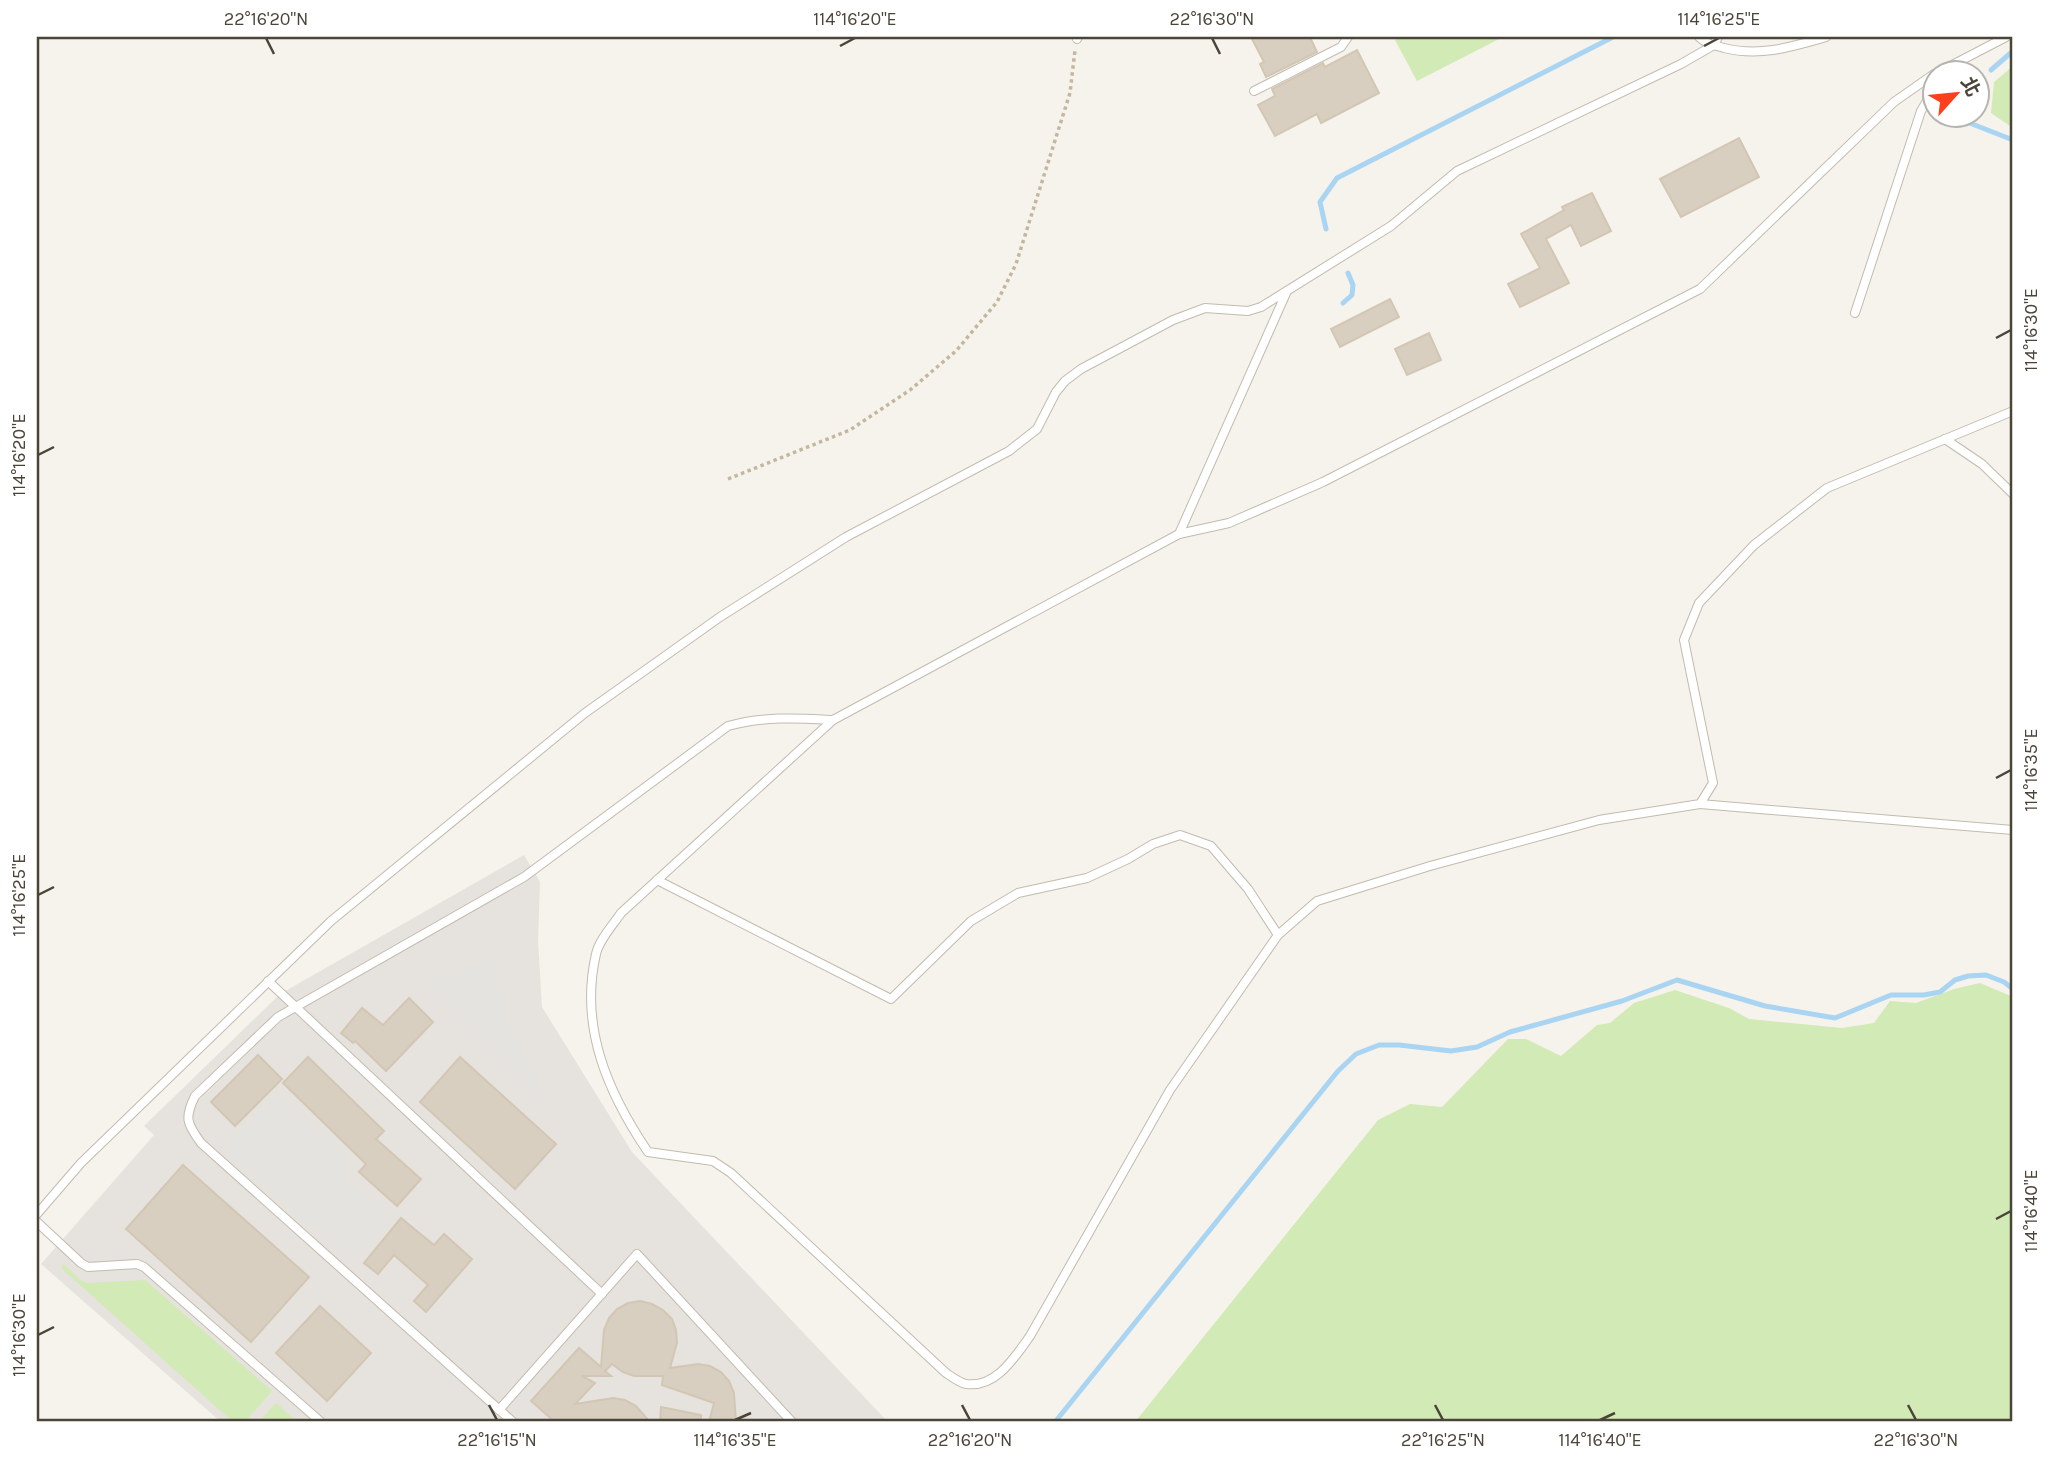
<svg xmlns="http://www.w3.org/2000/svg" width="2050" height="1459" font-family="Karla,'Noto Sans TC',sans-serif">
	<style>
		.industrial { fill: #e6e2dd }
		.green { fill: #d2eab5 }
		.parking { fill: #e5e3e0 }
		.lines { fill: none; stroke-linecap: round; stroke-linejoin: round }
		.stream { stroke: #a9d4f2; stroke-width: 5 }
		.building { fill: #d8cfc1; stroke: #d3c7b4; stroke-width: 2 }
		.service-casing { stroke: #c2bbae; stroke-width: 10 }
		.path { stroke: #c4b79f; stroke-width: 3.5; stroke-dasharray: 3.5 3.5; stroke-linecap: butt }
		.service { stroke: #fff; stroke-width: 8 }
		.ticks { fill: none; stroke: #4b4439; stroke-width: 2.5 }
		.neatline { fill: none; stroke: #4b4439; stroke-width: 2.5 }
		.ticks-label { font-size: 18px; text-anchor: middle; fill: #4b4439 }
	</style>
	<rect width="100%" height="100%" fill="#f6f3ec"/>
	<path class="industrial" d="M524,855L540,882L538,941L542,1007L632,1152L888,1422H221L41,1264L154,1135L144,1126L280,994Z"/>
	<g class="green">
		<path d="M1402,37H1503L1417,81L1395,40Z"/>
		<path d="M2013,66V128L1991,113L1994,82Z"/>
		<path d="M1980,983L2013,997V1422H1135L1378,1120L1410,1104L1442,1107L1508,1039H1526L1561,1056L1597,1025L1610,1023L1634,1003L1675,990L1729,1008L1749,1019L1842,1028L1874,1023L1890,1001L1916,1003L1954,989Z"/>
		<path d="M64,1264L80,1280L87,1283L145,1280L272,1391L245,1422H233L61,1268Z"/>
		<path d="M276,1403L297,1422H259Z"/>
	</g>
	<g class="parking">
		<path d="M492,963L507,1022L554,1113L426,984Z"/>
		<path d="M274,1094L351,1163L341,1175L388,1216L351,1259L226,1149Z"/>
	</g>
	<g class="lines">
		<g class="stream">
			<path d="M1991,70L2013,51"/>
			<path d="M1962,120L2013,140"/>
			<path d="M1326,229L1320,202L1337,178L1613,37"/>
			<path d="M1343,303L1352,295L1353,285L1348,273"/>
			<path d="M1055,1422L1338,1071L1356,1054L1379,1045H1399L1451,1051L1477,1047L1510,1032L1622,1001L1677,980L1765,1006L1835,1018L1891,995H1924L1940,992L1955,980L1968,976L1986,975L2004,982L2013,989"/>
		</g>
	</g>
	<g class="building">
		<path d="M1251,37H1310L1317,52L1266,77L1260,64L1264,62Z"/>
		<path d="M1357,50L1379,93L1321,123L1317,114L1275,136L1258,105L1275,96L1272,89L1323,63L1325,67Z"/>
		<path d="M1739,138L1759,177L1681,217L1660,179Z"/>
		<path d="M1592,193L1611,231L1581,246L1571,225L1546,239L1569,283L1520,307L1508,284L1540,268L1521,234L1564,210L1562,207Z"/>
		<path d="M1390,299L1399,317L1340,347L1331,329Z"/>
		<path d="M1429,333L1441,360L1407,375L1395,349Z"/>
		<path d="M409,998L433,1022L386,1071L355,1041L353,1043L341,1033L362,1008L383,1025Z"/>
		<path d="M258,1055L282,1079L235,1126L211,1102Z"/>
		<path d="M308,1057L384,1131L376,1139L421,1179L397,1206L359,1172L366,1164L283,1083Z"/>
		<path d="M460,1057L556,1144L515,1189L420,1102Z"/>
		<path d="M183,1165L309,1277L251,1342L126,1229Z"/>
		<path d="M401,1218L434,1245L444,1234L472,1259L426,1312L414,1301L428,1285L394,1255L378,1274L364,1263Z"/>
		<path d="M640,1301L652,1304L663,1310L672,1319L676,1330L677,1343L670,1368L698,1364L710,1366L721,1372L729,1381L734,1393L736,1422H709L714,1403L662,1385L663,1376H634L623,1372L612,1364L605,1371L611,1376H582L595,1383L575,1404L613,1398L625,1400L636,1406L650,1422H555L531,1401L579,1348L601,1367L604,1330L609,1318L617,1309L628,1303Z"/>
		<path d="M320,1306L371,1353L327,1401L276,1353Z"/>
		<path d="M661,1407L701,1415V1422H660Z"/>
	</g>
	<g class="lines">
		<defs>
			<g id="service">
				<path d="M1699,37C1706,44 1714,45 1724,48C1760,57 1791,47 1826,37"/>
				<path d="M1077,39L1078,37"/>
				<path d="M1935,74L2006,37"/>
				<path d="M1254,91L1341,47L1348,37"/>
				<path d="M1855,313L1921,111L1934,89"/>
				<path d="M1945,439L1982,464L2013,494"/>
				<path d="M1179,534L1287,291"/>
				<path d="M833,720L621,913C613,925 599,940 596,954C579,1027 608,1093 648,1152L713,1161L731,1173L946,1373C952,1377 960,1383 966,1384C996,1388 1015,1357 1030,1336L1170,1090L1278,935L1317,901L1430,866L1599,820L1700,804L1713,783L1684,640L1699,603L1754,545L1827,488L2013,411"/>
				<path d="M1700,804L2013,830"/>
				<path d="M657,880L891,999L971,921L1018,893L1087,878L1128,859L1153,844L1180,835L1211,846L1248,889L1278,935"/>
				<path d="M268,981L602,1294"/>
				<path d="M37,1214L81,1163L331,921L585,713L720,617L846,537L1009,451L1037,429L1056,392L1065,381L1081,369L1173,320L1205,308L1248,311L1261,307L1391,226L1457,171L1681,64L1714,45L1718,37"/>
				<path d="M37,1222L81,1263L88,1267L137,1264L144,1267L321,1422"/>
				<path d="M499,1410L637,1254L792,1422"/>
				<path d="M513,1422L201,1143C187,1124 184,1118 195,1096L278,1017L524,877L728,726C764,716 796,718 833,720L1179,534L1229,523L1323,482L1700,289L1894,102L1934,74"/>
			</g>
		</defs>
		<use href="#service" class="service-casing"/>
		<path class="path" d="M728,479L850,430L910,390L956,351L997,302L1016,264L1070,93L1075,50"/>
		<use href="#service" class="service"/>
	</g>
	<path class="ticks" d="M266,38L274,54M1212,38L1220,54M840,46L855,38M1704,46L1719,38M1996,338L2011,330M38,455L54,447M1996,778L2011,770M38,895L54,887M1996,1219L2011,1211M38,1335L54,1327M489,1405L497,1420M962,1405L970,1420M1435,1405L1443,1420M1908,1405L1916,1420M735,1420L751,1413M1600,1420L1615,1413"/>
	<rect width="2050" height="1459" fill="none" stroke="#ffffff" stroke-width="77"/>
	<g transform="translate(1956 94) rotate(63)"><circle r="33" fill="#ffffff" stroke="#b7b4b0" stroke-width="2"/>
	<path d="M0-5L12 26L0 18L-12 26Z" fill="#fc3f1d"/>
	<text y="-10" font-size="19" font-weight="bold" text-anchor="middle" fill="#4b4439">北</text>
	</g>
	<rect x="38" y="38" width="1973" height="1382" class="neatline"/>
	<g class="ticks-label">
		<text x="266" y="25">22°16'20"N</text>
		<text x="855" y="25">114°16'20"E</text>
		<text x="1212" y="25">22°16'30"N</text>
		<text x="1719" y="25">114°16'25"E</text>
		<text transform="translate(2031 330) rotate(-90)" y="6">114°16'30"E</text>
		<text transform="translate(19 455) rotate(-90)" y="6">114°16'20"E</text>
		<text transform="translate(2031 770) rotate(-90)" y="6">114°16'35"E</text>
		<text transform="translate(19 895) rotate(-90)" y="6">114°16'25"E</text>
		<text transform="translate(2031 1211) rotate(-90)" y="6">114°16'40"E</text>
		<text transform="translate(19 1335) rotate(-90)" y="6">114°16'30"E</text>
		<text x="497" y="1446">22°16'15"N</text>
		<text x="735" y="1446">114°16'35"E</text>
		<text x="970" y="1446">22°16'20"N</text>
		<text x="1443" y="1446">22°16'25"N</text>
		<text x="1600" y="1446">114°16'40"E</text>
		<text x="1916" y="1446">22°16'30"N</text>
	</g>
</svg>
